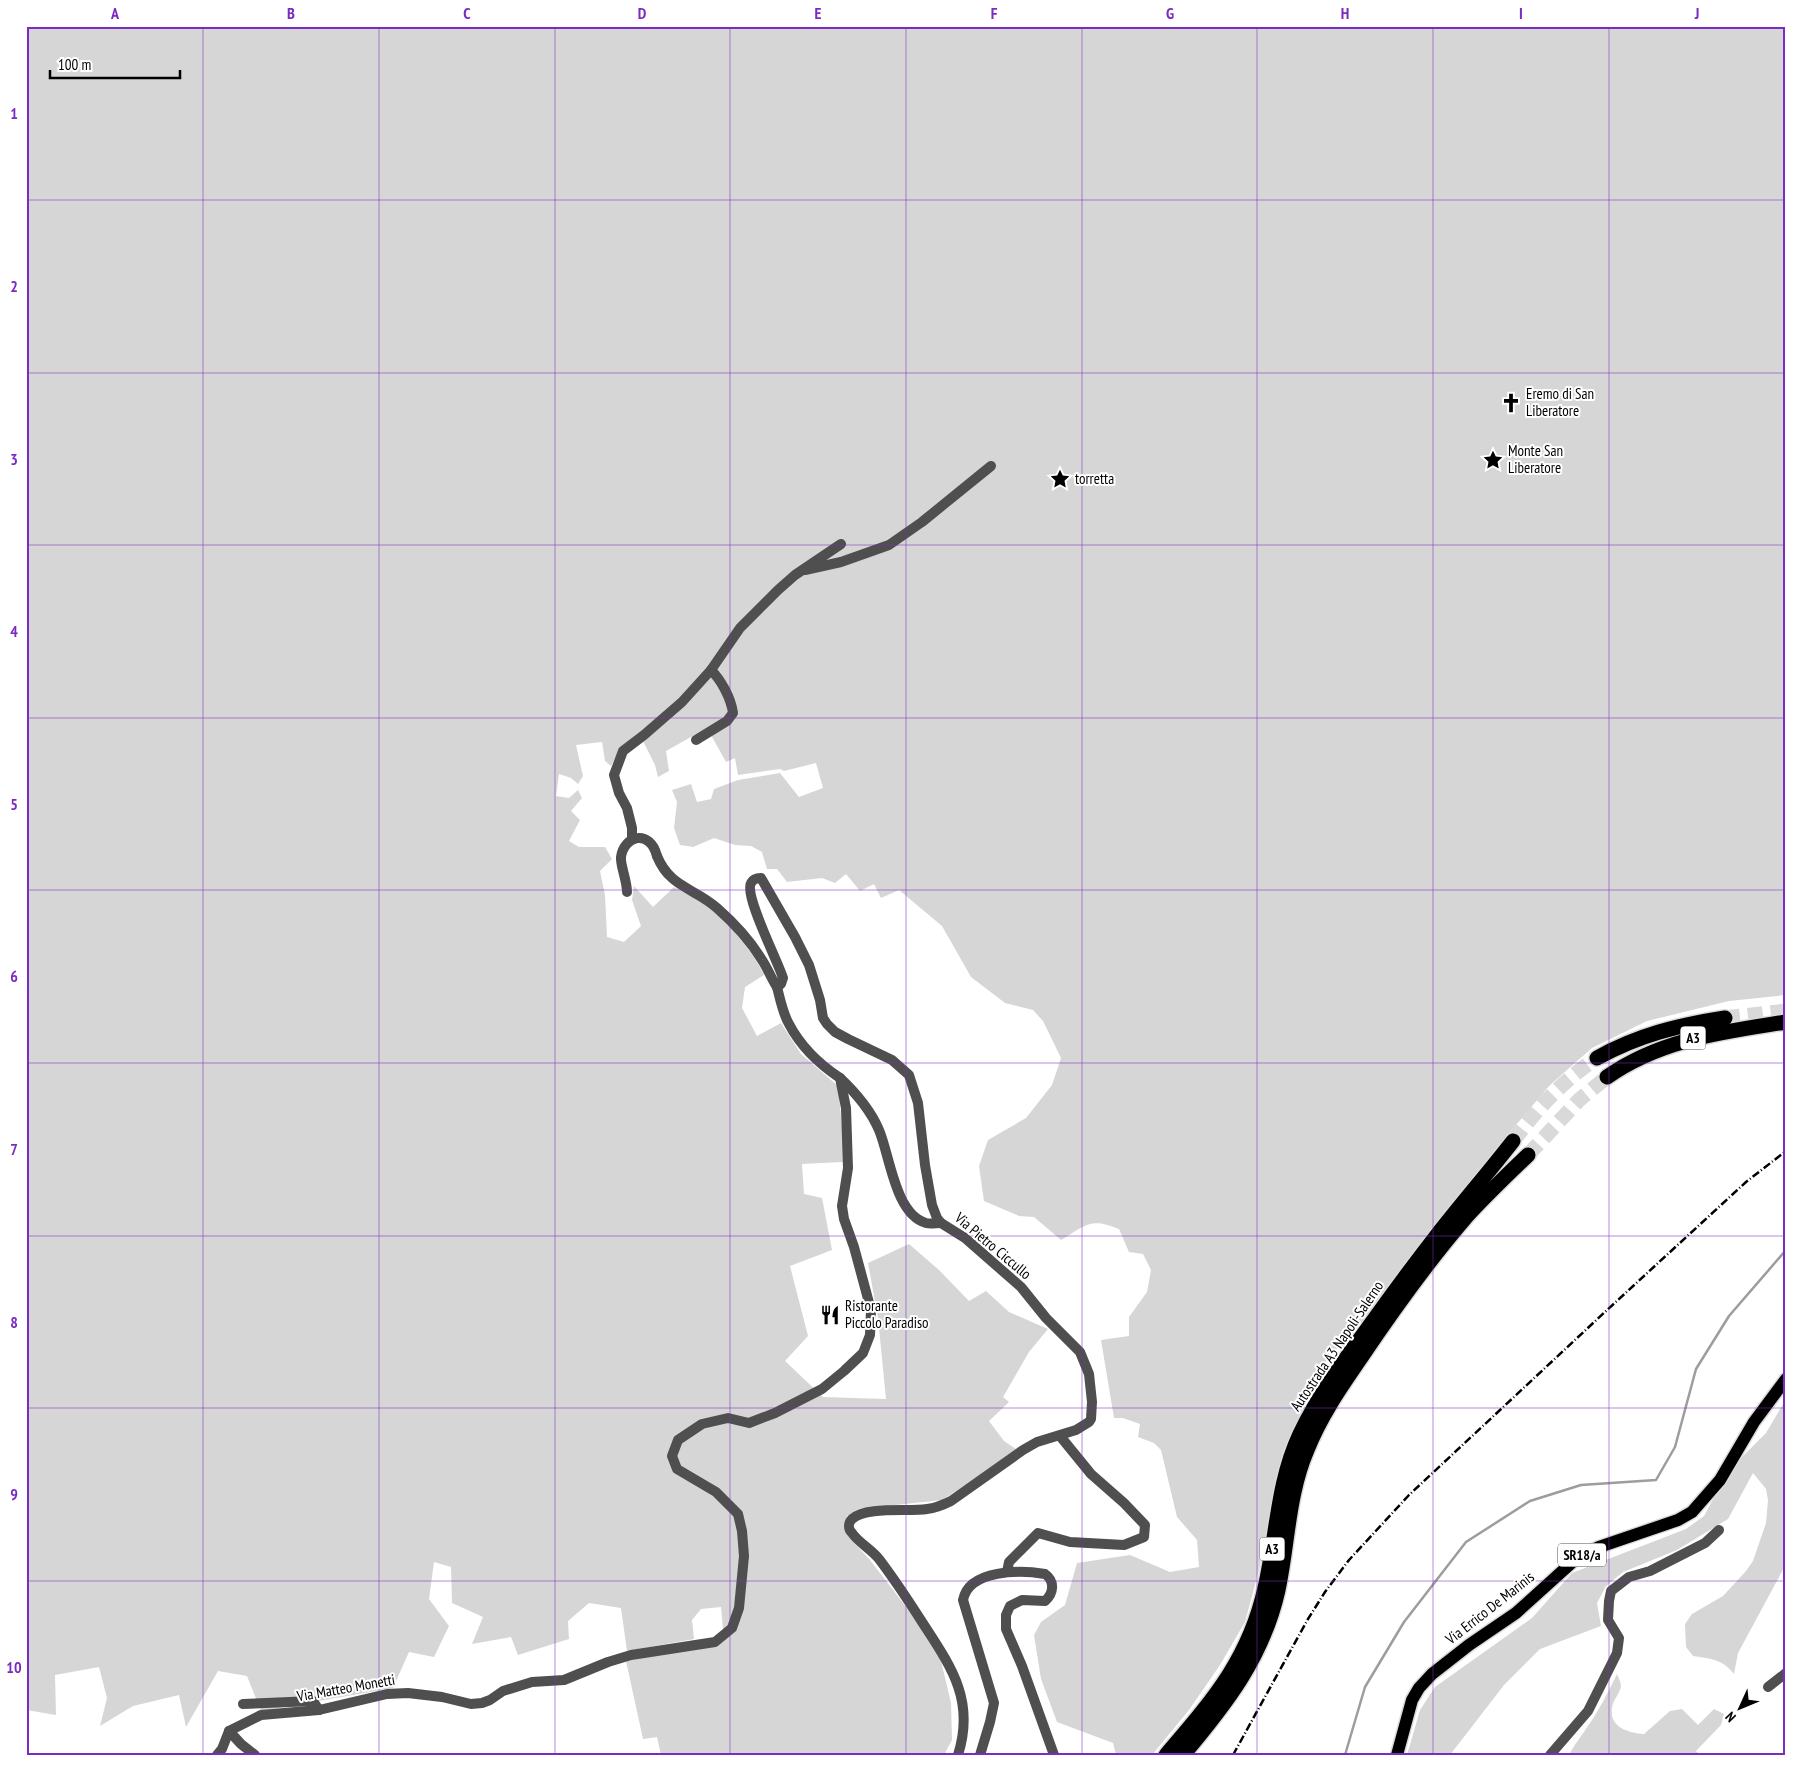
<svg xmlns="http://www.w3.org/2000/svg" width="1812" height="1781" font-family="'PT Sans Narrow',sans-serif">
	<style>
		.green { fill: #d6d6d6 }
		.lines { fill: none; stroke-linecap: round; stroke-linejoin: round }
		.stream { stroke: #9d9d9d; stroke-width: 2.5 }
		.motorway-tunnel { stroke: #d9d9d9; stroke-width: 15; stroke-dasharray: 15 8; stroke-linecap: butt }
		.primary-casing { stroke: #dbdbdb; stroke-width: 15 }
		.motorway-casing { stroke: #dbdbdb; stroke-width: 18 }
		.minor { stroke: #4f4f4f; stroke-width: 10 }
		.tertiary { stroke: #4f4f4f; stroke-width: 10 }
		.primary { stroke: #000; stroke-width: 12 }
		.motorway { stroke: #000; stroke-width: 15 }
		.rail { stroke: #000; stroke-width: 2.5; stroke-dasharray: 8 2.5 1 2.5; stroke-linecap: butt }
		.grid { fill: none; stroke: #7b2cbf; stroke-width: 1; stroke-opacity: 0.55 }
		.labels { text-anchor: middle; stroke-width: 4; stroke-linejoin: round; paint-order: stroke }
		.shield { fill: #fff; stroke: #4c4c4c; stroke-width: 1 }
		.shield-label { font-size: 14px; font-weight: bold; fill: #000 }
		.poi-label { font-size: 15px; fill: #000; stroke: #fff; text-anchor: start }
		.street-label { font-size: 15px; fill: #000; stroke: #fff }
		.neatline { fill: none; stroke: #7b2cbf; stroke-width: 2 }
		.grid-label { font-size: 16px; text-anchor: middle; font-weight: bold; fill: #7b2cbf }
	</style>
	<rect width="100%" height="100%" fill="#fff"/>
	<g class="green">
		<path d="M26,26H1786V995L1729,1001L1647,1021L1592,1048L1550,1085L1499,1145L1444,1216L1389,1284L1371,1312L1327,1360L1312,1386L1305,1412L1274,1494L1259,1570L1245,1622L1220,1665L1189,1710L1152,1755H1116L1113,1743L1057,1722L1041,1679L1034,1635L1041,1622L1065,1605L1077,1563L1130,1555L1170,1572L1199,1567L1197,1540L1177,1517L1161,1450L1154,1443L1138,1437L1140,1424L1123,1418H1114L1101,1340L1129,1336V1317L1147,1292L1151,1270L1143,1254L1129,1252L1119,1229C1090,1217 1086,1225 1061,1240L1034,1217L1019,1216L984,1201L979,1166L988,1140L1026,1118L1052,1085L1061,1058L1043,1021L1033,1010L1005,1003L971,977L942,926L899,890L881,898L874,884L860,891L846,874L835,883L822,878L787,882L777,869H767L762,852L751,846L735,845L714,838L693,847L680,845L674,828L677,802L672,790L691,784L697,802L711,799L714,789L738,780L780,773L799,797L823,788L816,763L784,771L780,769L738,775L735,758L726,762L707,728L666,751L669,771L658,777L655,765L639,733L620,748L611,766L605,761L602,742L576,745L583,776L578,784L571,778L559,774L556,796L569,798L578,790L582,798L571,811L580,820L569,841L579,847H605L612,859L600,871L605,895L607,937L624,942L641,926L632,900L634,886L653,907L674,887C684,893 695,898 705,904C724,917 755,954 764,975L745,987L742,1008L757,1036L781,1023L801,1054L838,1086L843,1136V1162L802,1164L804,1194L822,1198L832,1250L790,1266L808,1336L785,1361L823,1397L886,1399L878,1318L868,1263L909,1244L939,1270L969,1301L986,1291L1009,1312L1048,1329L1029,1352L1003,1397L1009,1402L989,1421L1004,1441L1016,1449L969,1483L942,1500L858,1509L847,1516L844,1526L847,1535L870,1560L910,1612L941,1661L951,1703L952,1740L944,1755H661L657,1737L643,1739L626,1661L724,1641L721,1607L701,1609L692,1620L694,1639L627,1651L621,1608L589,1603L568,1621L569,1639L518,1655L511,1637L472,1644L483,1617L452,1603L451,1567L434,1562L429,1599L449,1626L434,1657L409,1652L393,1688L261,1711L247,1676L218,1671L186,1727L179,1695L133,1706L100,1726L107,1698L99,1667L55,1675L56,1715L26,1710Z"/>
		<path d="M1786,1399V1564L1738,1653L1734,1674C1722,1659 1712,1659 1693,1656L1686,1647L1685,1624L1692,1614L1723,1596L1746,1571L1753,1561L1766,1523L1768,1500L1766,1489L1753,1473L1728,1519L1677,1550L1623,1572L1606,1586L1597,1603L1601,1626L1540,1649L1504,1685L1450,1755H1407L1420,1710L1435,1687L1532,1618L1572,1573L1686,1529L1704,1516L1728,1471L1766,1433Z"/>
		<path d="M1617,1674C1618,1677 1621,1682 1621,1686C1620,1693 1613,1700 1612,1708C1609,1727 1628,1733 1644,1734L1670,1711L1682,1709L1698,1725L1714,1709L1724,1714L1721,1725L1696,1751L1700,1755H1569C1574,1745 1580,1738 1586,1729C1598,1712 1608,1693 1617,1674Z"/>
	</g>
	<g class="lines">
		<path class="stream" d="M1345,1755L1365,1687L1404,1622L1466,1542L1530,1501L1581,1485L1656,1480L1675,1447L1696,1369L1729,1316L1786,1250"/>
		<g class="motorway-tunnel">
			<path d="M1725,1018L1786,1011"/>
			<path d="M1513,1141C1538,1108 1562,1081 1597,1058"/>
			<path d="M1528,1155L1579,1100L1607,1077"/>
		</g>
		<defs>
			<path id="primary" d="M1397,1755L1412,1700L1419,1688L1432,1674L1469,1645L1516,1613L1578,1557L1599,1547L1678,1520L1692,1512L1720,1480L1754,1422L1786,1379"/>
			<g id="motorway">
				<path d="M1597,1058C1638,1035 1679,1025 1725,1018"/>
				<path d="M1607,1077C1661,1039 1723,1032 1786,1022"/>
				<path d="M1166,1755C1212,1701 1249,1660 1265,1588C1277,1536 1277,1483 1300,1434C1320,1392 1349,1354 1376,1317C1396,1289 1416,1262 1437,1235C1462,1203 1488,1173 1513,1141"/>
				<path d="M1183,1755C1226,1704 1263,1657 1278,1590C1288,1543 1288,1494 1307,1450C1320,1417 1340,1388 1360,1359C1393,1310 1428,1261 1466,1217C1486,1195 1507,1175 1528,1155"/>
			</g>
		</defs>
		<use href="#primary" class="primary-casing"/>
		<use href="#motorway" class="motorway-casing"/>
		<g class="minor">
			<path d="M805,570L841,562L889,545L922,522L991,466"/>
			<path d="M696,740L727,721L733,713C731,698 721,680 711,670"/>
			<path d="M632,840V828L627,808L619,793L614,775L623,751L644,735L682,702L711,670L740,628L778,590L795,575L841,544"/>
			<path d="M627,892C627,880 620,865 621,857C624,835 650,829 657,856"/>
			<path d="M840,1078C856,1093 870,1109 879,1130C890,1156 895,1214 926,1223C930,1224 936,1223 941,1223"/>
			<path d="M1007,1572L1009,1562L1038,1533L1070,1542L1124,1545L1144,1537L1145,1525L1124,1503L1091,1474L1060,1436"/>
			<path d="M1768,1687L1786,1673"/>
			<path d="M243,1704L313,1701L319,1710"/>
			<path d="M229,1731L241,1744L255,1755"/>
			<path d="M217,1755L222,1749L229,1731L261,1715L319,1710L387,1694L408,1693L442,1697L471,1704L482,1703L490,1700L503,1691L532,1682L564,1680L608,1662L631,1655L715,1642L732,1628L739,1608L744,1556L742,1531L738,1514L716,1492L677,1469L672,1456L678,1440L702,1424L728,1418L749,1423L775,1413L822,1389L844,1371L863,1353L870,1335L871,1310L854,1247L844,1219L842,1206L848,1168L846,1108L840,1078C819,1064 801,1047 789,1024C783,1014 780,999 777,987"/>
			<path d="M1550,1755L1588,1711L1617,1653L1619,1638L1608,1620L1609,1601L1611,1591L1629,1577L1650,1571L1705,1543L1719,1530"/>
		</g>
		<g class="tertiary">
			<path d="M657,856C670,888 695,888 717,908C734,923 750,940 762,960C768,969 771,978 777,987L781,984L783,978C778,961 744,896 751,883C753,879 757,878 761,878L795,937L809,965L820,1000L823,1018L827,1024L835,1032L848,1039L892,1060L909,1075L918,1103L925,1165L932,1205L937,1218L941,1223L965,1238L1021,1287L1046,1318L1080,1352L1089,1374L1092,1402L1091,1419L1089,1422L1076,1430L1037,1442L1023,1450L951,1501C943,1505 936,1508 927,1509C909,1512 866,1506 852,1519C848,1523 848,1529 852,1533C859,1543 871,1549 879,1559C895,1580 910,1603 924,1625C952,1668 975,1701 958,1755"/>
			<path d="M980,1755L990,1722L994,1703L963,1600C969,1569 1021,1570 1045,1574C1055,1581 1054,1593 1045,1601L1022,1600L1010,1606L1006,1615V1629L1022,1666L1054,1755"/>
		</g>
		<use href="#primary" class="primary"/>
		<use href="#motorway" class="motorway"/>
		<path class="rail" d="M1233,1755L1308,1619L1325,1592L1349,1560L1409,1495L1606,1311L1746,1182L1786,1151"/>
	</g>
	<path class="grid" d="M203,26V1755M379,26V1755M555,26V1755M730,26V1755M906,26V1755M1082,26V1755M1257,26V1755M1433,26V1755M1609,26V1755M26,200H1786M26,373H1786M26,545H1786M26,718H1786M26,890H1786M26,1063H1786M26,1236H1786M26,1408H1786M26,1581H1786"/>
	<defs>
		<symbol id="church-bare" viewBox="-9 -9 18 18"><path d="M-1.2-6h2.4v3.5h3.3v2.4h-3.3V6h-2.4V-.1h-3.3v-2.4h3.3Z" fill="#000" stroke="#fff" stroke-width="2.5" paint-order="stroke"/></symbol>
		<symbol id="sight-bare" viewBox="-9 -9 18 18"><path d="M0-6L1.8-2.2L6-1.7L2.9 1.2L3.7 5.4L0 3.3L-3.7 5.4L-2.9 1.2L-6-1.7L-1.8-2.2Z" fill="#000" stroke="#fff" stroke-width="2.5" paint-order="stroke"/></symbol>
		<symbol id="restaurant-bare" viewBox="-9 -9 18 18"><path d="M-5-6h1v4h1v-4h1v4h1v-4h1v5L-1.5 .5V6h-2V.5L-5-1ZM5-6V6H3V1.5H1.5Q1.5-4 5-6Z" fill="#000" stroke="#fff" stroke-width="2.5" paint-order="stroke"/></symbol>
	</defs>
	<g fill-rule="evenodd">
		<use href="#church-bare" x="1497" y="389" width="28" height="28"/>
		<use href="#sight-bare" x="1479" y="446" width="28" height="28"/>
		<use href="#sight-bare" x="1046" y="465" width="28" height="28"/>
		<use href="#restaurant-bare" x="816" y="1301" width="28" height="28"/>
	</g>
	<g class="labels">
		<g class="shield">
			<rect x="1680.5" y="1026.5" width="25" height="23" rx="4"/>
			<rect x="1259.5" y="1537.5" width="25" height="23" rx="4"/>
			<rect x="1558" y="1543.5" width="48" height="23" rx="4"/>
		</g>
		<g class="shield-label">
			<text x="1693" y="1043">A3</text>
			<text x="1272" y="1554">A3</text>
			<text x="1582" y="1560">SR18/a</text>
		</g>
		<g class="poi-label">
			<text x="1526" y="399">Eremo di San<tspan x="1526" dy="17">Liberatore</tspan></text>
			<text x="1508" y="456">Monte San<tspan x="1508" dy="17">Liberatore</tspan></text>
			<text x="1075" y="484">torretta</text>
			<text x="845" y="1311">Ristorante<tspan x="845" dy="17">Piccolo Paradiso</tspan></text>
		</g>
		<g class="street-label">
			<text transform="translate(993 1246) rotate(40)" y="5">Via Pietro Ciccullo</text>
			<text transform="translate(1337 1346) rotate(-56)" y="5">Autostrada A3 Napoli-Salerno</text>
			<text transform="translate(1490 1608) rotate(-38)" y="5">Via Errico De Marinis</text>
			<text transform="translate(346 1688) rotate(-10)" y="5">Via Matteo Monetti</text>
		</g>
	</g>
	<rect width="1812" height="1781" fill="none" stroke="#ffffff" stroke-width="55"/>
	<g transform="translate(1740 1708) rotate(226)" stroke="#ffffff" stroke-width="4" paint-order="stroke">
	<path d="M0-4L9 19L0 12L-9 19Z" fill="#000000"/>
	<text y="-8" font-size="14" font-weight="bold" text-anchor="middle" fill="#000000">N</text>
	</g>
	<path d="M50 70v8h130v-8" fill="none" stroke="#000000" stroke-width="2.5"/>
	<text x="58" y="70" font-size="15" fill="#000000" stroke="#ffffff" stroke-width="4" paint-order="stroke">100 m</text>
	<rect x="28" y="28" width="1756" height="1726" class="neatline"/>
	<g class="grid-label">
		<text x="115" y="19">A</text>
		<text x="291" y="19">B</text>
		<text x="467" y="19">C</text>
		<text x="642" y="19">D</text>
		<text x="818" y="19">E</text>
		<text x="994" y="19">F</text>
		<text x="1170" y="19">G</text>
		<text x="1345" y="19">H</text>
		<text x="1521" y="19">I</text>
		<text x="1697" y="19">J</text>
		<text x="14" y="119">1</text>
		<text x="14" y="292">2</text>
		<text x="14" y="465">3</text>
		<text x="14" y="637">4</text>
		<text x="14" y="810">5</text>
		<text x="14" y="982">6</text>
		<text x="14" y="1155">7</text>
		<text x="14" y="1328">8</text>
		<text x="14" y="1500">9</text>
		<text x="14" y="1673">10</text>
	</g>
</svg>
